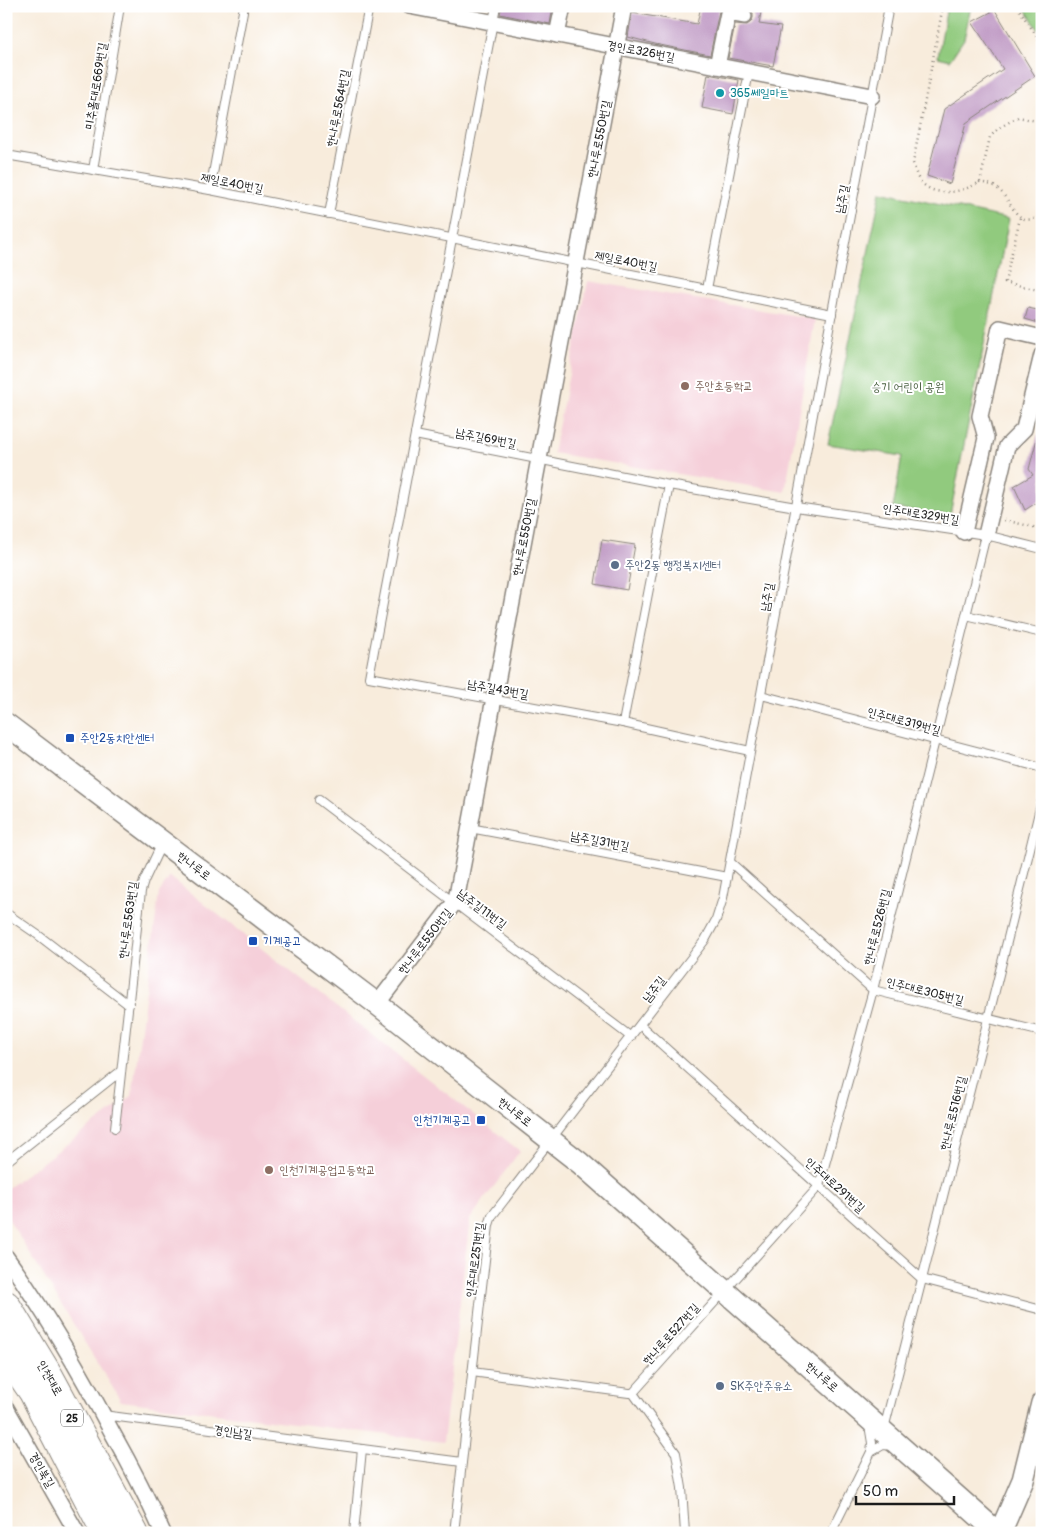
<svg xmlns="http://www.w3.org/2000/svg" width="1048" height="1539" font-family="Pangolin,'Poor Story',sans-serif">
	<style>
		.built { fill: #f5cfd9 }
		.green { fill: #91ca7e; stroke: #56734d }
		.building { fill: #bd96c2 }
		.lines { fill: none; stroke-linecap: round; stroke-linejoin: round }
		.lane-casing { stroke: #8a847c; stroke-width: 10 }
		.street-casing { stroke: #8a847c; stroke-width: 18 }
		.secondary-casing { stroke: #8a847c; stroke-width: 24 }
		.highway-casing { stroke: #8a847c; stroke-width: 30 }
		.path { stroke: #8a847c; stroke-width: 2.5; stroke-dasharray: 1 4; stroke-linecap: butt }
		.lane { stroke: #fff; stroke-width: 8 }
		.street { stroke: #fff; stroke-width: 15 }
		.secondary { stroke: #fff; stroke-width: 21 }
		.highway { stroke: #fff; stroke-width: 28 }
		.culture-dot { fill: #0f9aa8; stroke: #fff; stroke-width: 2 }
		.education-dot { fill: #8d6e63; stroke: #fff; stroke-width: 2 }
		.service-dot { fill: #5c6f8a; stroke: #fff; stroke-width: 2 }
		.transit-dot { fill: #1a4fb4; stroke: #fff; stroke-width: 2 }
		.labels { text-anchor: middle; stroke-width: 4; stroke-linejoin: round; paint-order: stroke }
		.shield { fill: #fff; stroke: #606060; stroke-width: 1 }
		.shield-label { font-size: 11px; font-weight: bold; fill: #1c1c1c }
		.street-label { font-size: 12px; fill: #1c1c1c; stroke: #fff }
		.culture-label { font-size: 12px; fill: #0d838f; stroke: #fff; text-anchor: start }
		.education-label { font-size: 12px; fill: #785e54; stroke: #fff; text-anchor: start }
		.park-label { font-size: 12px; fill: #4b6243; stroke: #fff }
		.service-label { font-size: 12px; fill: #4e5e75; stroke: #fff; text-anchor: start }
		.transit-label { font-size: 12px; fill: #164399; stroke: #fff; text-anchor: start }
	</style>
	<rect width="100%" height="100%" fill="#fff"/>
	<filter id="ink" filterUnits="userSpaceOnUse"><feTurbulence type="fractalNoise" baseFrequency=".02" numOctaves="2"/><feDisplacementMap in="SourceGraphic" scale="10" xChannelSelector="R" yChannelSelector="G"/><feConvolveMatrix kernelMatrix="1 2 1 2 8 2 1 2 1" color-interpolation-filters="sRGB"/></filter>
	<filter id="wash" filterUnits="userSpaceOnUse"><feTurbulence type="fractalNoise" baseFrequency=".0096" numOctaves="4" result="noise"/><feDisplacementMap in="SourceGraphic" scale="20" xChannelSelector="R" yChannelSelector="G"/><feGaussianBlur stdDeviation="1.12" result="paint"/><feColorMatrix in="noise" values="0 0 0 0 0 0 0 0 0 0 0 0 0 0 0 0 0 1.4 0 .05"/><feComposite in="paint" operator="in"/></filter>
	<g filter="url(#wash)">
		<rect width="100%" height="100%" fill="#f8ecdc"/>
		<g class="built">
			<path d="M588,281L815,319L785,492L553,453Z"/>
			<path d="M170,877L520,1151L470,1219L443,1442L121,1401L6,1215V1189L132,1096L159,893Z"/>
		</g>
		<g class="green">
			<path d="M947,6H971L964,39L950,60L938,57Z"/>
			<path d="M1023,6H1042V35Z"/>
			<path d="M881,191L1009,219L950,515L893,508L902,456L828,444Z"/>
		</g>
		<g id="blocks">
			<g class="building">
				<path d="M502,6H553L550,24L500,14Z"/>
				<path d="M701,6H722L719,11L710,55L655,44L628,37L632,13L697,24Z"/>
				<path d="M743,6H762L759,24L781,27L773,66L728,58L735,24L747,25L751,22L753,18V13L750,9Z"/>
				<path d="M995,10L1035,76L966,123L950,184L927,176L944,109L1003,69L972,22Z"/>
				<path d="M708,74L739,80L733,114L702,108Z"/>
				<path d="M1028,308L1042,311V324L1025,319Z"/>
				<path d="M1038,435H1042V499L1025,510L1014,486L1033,475L1029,469Z"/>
				<path d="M602,540L635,545L627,590L595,584Z"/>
			</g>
		</g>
	</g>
	<g filter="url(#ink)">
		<use href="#blocks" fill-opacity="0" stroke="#8a847c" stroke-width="1"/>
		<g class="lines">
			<defs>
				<g id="lane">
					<path d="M496,6L369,677L623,723L750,751"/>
					<path d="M6,155L210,190L832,314"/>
					<path d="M93,170L120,6"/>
					<path d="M210,190L244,6"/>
					<path d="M329,214L369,6"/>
					<path d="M707,289L749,72"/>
					<path d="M415,435L669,485L796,507L986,535L1042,549"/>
					<path d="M966,615L1042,633"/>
					<path d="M761,695L1042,768"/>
					<path d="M623,723L669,485"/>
					<path d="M319,800L631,1037"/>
					<path d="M470,828L727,877"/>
					<path d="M730,862L873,990L1042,1032"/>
					<path d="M6,913L38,935L129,1005"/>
					<path d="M640,1025L922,1279L1042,1310"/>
					<path d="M115,1128L141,891L144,881L162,843"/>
					<path d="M6,1162L121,1071"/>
					<path d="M472,1372L629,1393H633L819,1186L873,990L986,535"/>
					<path d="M633,1393L676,1453L682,1488L685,1533"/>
					<path d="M103,1415L462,1462"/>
					<path d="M869,1425L872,1443L871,1452L883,1445L893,1446"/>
					<path d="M884,1429L988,1019L1042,800"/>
					<path d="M354,1533L362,1449"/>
					<path d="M454,1533L489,1225L492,1216L705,940L716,920L723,898L889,6"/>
					<path d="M831,1533L871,1452"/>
				</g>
				<g id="street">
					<path d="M409,6L872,96"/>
					<path d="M557,35L563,6"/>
					<path d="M717,66L728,13L744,16"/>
					<path d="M964,532L986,438L980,416L1000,328L1042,338"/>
					<path d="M986,535L1007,446L1024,429L1042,355"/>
					<path d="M377,1004L455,902L458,890L624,6"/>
					<path d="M6,1257C46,1313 81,1373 113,1434C131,1466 148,1499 163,1533"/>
					<path d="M6,1408L77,1533"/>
				</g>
				<g id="secondary">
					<path d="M6,724L377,1004L580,1163L998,1533"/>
					<path d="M1000,1533L1023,1480L1042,1403"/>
				</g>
				<g id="highway">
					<path d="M6,1305L49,1376L134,1533"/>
					<path d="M6,1353L33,1392L106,1533"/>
				</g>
			</defs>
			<use href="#lane" class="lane-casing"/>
			<use href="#street" class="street-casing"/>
			<use href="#secondary" class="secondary-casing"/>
			<use href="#highway" class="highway-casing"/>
			<g class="path">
				<path d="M943,6L913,163C915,169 916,176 920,181C935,199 963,192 980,182"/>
				<path d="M1017,6L1042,45"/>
				<path d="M1042,123L1041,122L1018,117L999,128L990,137L980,182C986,184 994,184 998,189C1013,201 1016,231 1042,215"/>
				<path d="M1020,218L1005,282L1042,291"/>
				<path d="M1004,520L1042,529"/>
			</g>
			<use href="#lane" class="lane"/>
			<use href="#street" class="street"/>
			<use href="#secondary" class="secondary"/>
			<use href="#highway" class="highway"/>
		</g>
	</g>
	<circle class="culture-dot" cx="720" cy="93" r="5"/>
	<g class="education-dot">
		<circle cx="685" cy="386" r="5"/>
		<circle cx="269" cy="1170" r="5"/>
	</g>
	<g class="service-dot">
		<circle cx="615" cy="565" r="5"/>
		<circle cx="720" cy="1386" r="5"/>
	</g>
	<g class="transit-dot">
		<rect x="65" y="733" width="10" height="10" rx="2.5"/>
		<rect x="248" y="936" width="10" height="10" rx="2.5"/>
		<rect x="476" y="1115" width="10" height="10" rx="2.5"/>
	</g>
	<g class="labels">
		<rect class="shield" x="61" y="1409.5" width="22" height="17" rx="4"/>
		<g class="shield-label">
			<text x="72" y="1422">25</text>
		</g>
		<g class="street-label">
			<text transform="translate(641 51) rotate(11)" y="4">경인로326번길</text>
			<text transform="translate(96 86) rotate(-81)" y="4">미추홀대로669번길</text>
			<text transform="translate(338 108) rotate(-79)" y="4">한나루로564번길</text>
			<text transform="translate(599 139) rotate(-79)" y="4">한나루로550번길</text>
			<text transform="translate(232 183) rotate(11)" y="4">제일로40번길</text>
			<text transform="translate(842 199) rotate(-79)" y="4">남주길</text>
			<text transform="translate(626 261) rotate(11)" y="4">제일로40번길</text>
			<text transform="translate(486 438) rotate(11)" y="4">남주길69번길</text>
			<text transform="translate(921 514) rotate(9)" y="4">인주대로329번길</text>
			<text transform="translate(524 537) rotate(-79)" y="4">한나루로550번길</text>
			<text transform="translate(767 597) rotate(-80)" y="4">남주길</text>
			<text transform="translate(498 689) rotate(10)" y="4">남주길43번길</text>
			<text transform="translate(904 721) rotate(15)" y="4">인주대로319번길</text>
			<text transform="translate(600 841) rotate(11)" y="4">남주길31번길</text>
			<text transform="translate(194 866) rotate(37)" y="4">한나루로</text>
			<text transform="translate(482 909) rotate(37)" y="4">남주길11번길</text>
			<text transform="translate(128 920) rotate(-82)" y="4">한나루로563번길</text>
			<text transform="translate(877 927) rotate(-76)" y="4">한나루로526번길</text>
			<text transform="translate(425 941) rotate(-52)" y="4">한나루로550번길</text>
			<text transform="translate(654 989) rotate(-52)" y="4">남주길</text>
			<text transform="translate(925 991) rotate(14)" y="4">인주대로305번길</text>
			<text transform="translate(515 1112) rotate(38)" y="4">한나루로</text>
			<text transform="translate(953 1113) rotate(-76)" y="4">한나루로516번길</text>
			<text transform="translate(835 1185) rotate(42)" y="4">인주대로291번길</text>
			<text transform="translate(475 1260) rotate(-82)" y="4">인주대로251번길</text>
			<text transform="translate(671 1334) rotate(-48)" y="4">한나루로527번길</text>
			<text transform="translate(822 1377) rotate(41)" y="4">한나루로</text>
			<text transform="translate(50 1378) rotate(60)" y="4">인천대로</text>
			<text transform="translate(233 1432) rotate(8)" y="4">경인남길</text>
			<text transform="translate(42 1470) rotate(60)" y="4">경인북길</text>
		</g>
		<g class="culture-label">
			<text x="730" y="97">365쎄일마트</text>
		</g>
		<g class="education-label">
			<text x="695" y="390">주안초등학교</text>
			<text x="279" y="1174">인천기계공업고등학교</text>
		</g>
		<g class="park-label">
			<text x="908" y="391">승기 어린이 공원</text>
		</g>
		<g class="service-label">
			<text x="625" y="569">주안2동 행정복지센터</text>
			<text x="730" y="1390">SK주안주유소</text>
		</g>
		<g class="transit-label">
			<text x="80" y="742">주안2동치안센터</text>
			<text x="263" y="945">기계공고</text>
			<text x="471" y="1124" text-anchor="end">인천기계공고</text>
		</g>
	</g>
	<rect width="1048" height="1539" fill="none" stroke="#fff" stroke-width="25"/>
	<path d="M856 1496v8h98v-8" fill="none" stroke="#1c1c1c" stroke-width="2.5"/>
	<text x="863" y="1496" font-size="15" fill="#1c1c1c" stroke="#ffffff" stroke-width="4" paint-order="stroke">50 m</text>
</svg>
